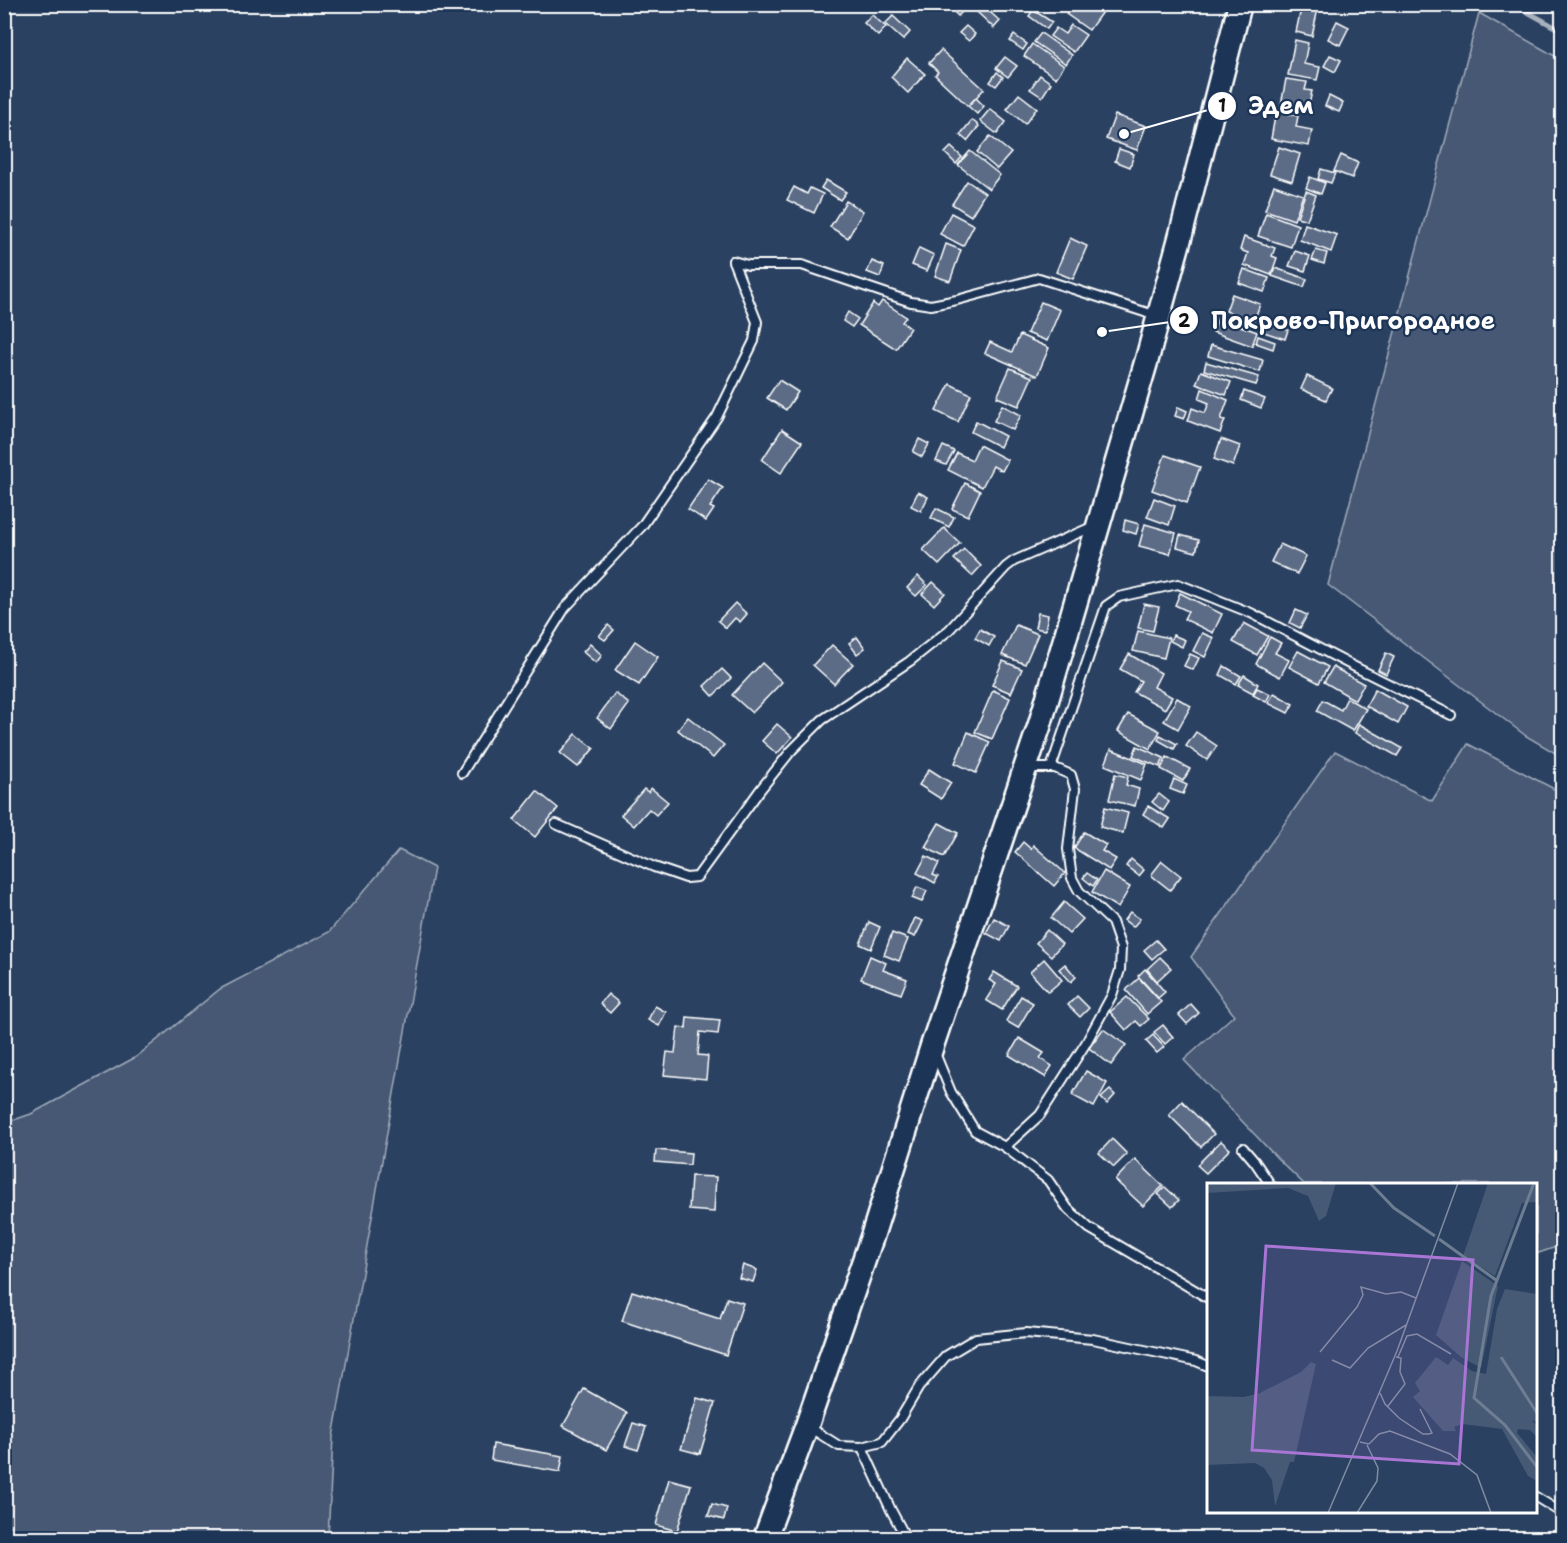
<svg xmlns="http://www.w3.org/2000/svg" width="1567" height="1543" font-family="'Shantell Sans',sans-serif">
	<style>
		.green { fill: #465975; stroke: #a2acba; stroke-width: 1.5 }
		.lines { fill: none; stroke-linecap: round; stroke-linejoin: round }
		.stream { stroke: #a7b1be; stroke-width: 5 }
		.building { fill: #5b6c86; stroke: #fff; stroke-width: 1.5 }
		.service-casing { stroke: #fff; stroke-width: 12 }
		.primary-casing { stroke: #fff; stroke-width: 27 }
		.service { stroke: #1d3557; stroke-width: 8 }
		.primary { stroke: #1d3557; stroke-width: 22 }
		.inset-river { fill: none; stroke: #6d7d92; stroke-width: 3 }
		.inset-road { fill: none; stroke: #7f8da0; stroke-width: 1.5 }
		.view { fill: #a976d5; fill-opacity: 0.15; stroke: #a976d5; stroke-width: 3 }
		.inset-edge { fill: none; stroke: #fff; stroke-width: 3 }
		.leader { fill: none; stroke: #fff; stroke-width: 2 }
		.callout-dot { fill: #fff; stroke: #1d3557; stroke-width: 2 }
		.mark-label { font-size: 18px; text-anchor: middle; font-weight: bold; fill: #111 }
		.callout-label { font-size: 24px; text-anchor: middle; font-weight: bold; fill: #fff; stroke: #1d3557; stroke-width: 4.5; stroke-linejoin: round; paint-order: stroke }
	</style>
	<rect width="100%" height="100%" fill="#2a4161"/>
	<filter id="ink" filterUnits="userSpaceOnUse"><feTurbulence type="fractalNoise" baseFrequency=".0167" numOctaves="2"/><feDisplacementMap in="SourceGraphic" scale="12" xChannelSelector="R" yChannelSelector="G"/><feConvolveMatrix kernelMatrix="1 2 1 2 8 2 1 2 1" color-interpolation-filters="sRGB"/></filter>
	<g filter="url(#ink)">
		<g class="green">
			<path d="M1479,13L1562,60V757L1526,736L1328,585Z"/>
			<path d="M1468,744L1562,793V1245L1536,1254V1184H1304L1278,1159L1184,1060L1234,1015L1191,957L1335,751L1432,801Z"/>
			<path d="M399,850L434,868L333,1437L328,1538H5V1123L31,1114L136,1057L220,989L329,932Z"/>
		</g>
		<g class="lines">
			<path class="stream" d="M1513,4L1562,31"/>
		</g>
		<g class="building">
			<path d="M946,4H960L965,9L958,16Z"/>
			<path d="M1072,4H1091L1102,12L1089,30L1066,14Z"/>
			<path d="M1302,4H1319L1312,36L1296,32Z"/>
			<path d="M983,6L1000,21L994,28L977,12Z"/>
			<path d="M1033,10L1052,22L1047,29L1029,16Z"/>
			<path d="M872,15L886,27L878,36L864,23Z"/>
			<path d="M893,16L910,32L903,40L885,24Z"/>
			<path d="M1337,21L1349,27L1340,45L1328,39Z"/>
			<path d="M1071,25L1086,35L1074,52L1050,36L1056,28L1065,34Z"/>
			<path d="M966,26L975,34L969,41L959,33Z"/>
			<path d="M1041,33L1072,55L1066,64L1034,42Z"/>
			<path d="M1014,35L1027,44L1023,50L1010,41Z"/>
			<path d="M1295,40L1308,43L1304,64L1320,67L1317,80L1288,75Z"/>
			<path d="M1032,44L1064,66L1056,78L1024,56Z"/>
			<path d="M941,50L984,89L968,106L935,75L938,72L929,63Z"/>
			<path d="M1330,55L1341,60L1335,72L1324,66Z"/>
			<path d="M1005,57L1017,66L1008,77L996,68Z"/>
			<path d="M907,58L925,74L908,93L891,77Z"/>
			<path d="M997,72L1003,77L996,86L990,82Z"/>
			<path d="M1040,75L1051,83L1042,97L1030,89Z"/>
			<path d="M1286,79L1307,82L1305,90L1312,91L1308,110L1281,105Z"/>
			<path d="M1019,94L1037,108L1025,124L1007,109Z"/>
			<path d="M1329,96L1343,103L1339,112L1325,106Z"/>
			<path d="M976,98L984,106L977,114L968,106Z"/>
			<path d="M990,109L1006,122L997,134L980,121Z"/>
			<path d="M1276,111L1298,116L1296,127L1312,130L1309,146L1271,139Z"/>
			<path d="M1115,115L1146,126L1137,150L1106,139Z"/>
			<path d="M972,120L979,126L967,141L960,135Z"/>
			<path d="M990,136L1011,153L997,169L977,152Z"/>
			<path d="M951,147L962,157L956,164L945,153Z"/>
			<path d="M1279,147L1300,154L1292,181L1270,174Z"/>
			<path d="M1119,149L1134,154L1130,167L1115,161Z"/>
			<path d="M970,151L1000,175L989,189L958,165Z"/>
			<path d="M1341,155L1358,163L1352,178L1334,171Z"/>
			<path d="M1321,169L1335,173L1331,183L1318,179Z"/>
			<path d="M1310,177L1325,183L1321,194L1306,188Z"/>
			<path d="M826,180L846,192L840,200L821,188Z"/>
			<path d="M967,181L985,193L971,216L952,204Z"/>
			<path d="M1274,185L1303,195L1294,220L1265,210Z"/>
			<path d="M794,187L807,194L810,188L823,194L814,213L787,200Z"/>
			<path d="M1306,191L1316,195L1307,220L1297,217Z"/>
			<path d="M846,201L863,211L848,238L830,227Z"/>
			<path d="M951,213L974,225L963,246L940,234Z"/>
			<path d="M1266,213L1298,225L1291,247L1258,236Z"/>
			<path d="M1305,224L1337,235L1331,252L1300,240Z"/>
			<path d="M1244,237L1275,248L1272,256L1277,258L1271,275L1244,265L1248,253L1240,250Z"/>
			<path d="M1070,238L1087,246L1073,279L1056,272Z"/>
			<path d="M946,244L961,250L950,281L935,276Z"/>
			<path d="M919,248L934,255L927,271L912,265Z"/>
			<path d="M1316,250L1327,253L1324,264L1312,260Z"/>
			<path d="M1295,251L1310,256L1305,271L1289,266Z"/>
			<path d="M872,261L884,266L880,277L867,272Z"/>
			<path d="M1275,268L1307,279L1304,287L1272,276Z"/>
			<path d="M1244,269L1269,278L1264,292L1239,283Z"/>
			<path d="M1232,294L1260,304L1254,321L1226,311Z"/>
			<path d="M882,301L906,317L902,322L910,328L896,349L859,325L873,303L878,307Z"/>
			<path d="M1041,302L1060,310L1047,341L1027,333Z"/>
			<path d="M848,312L858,319L852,327L843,321Z"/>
			<path d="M1218,318L1257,332L1252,346L1213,332Z"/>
			<path d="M1267,323L1288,330L1285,339L1264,332Z"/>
			<path d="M1020,335L1049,348L1037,376L985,353L990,342L1012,352Z"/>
			<path d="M1258,336L1275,342L1273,349L1256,343Z"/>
			<path d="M1211,345L1263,360L1260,372L1208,356Z"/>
			<path d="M1206,362L1259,377L1256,385L1204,370Z"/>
			<path d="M1010,368L1032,377L1019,406L997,397Z"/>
			<path d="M1201,371L1231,382L1226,395L1196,384Z"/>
			<path d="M1307,376L1332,388L1326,400L1301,389Z"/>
			<path d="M779,380L798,392L786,410L767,398Z"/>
			<path d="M950,384L971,394L958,422L936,411Z"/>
			<path d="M1202,389L1228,400L1221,419L1225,420L1220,433L1188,421L1192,408L1205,413L1209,403L1199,399Z"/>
			<path d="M1244,391L1265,399L1261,408L1241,400Z"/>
			<path d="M1002,405L1021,415L1013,430L994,421Z"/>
			<path d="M1178,407L1187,411L1184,419L1175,416Z"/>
			<path d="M976,421L1005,436L1000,447L971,432Z"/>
			<path d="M782,429L802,442L781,473L762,460Z"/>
			<path d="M919,439L929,444L922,457L913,452Z"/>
			<path d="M1221,439L1240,446L1233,466L1214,459Z"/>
			<path d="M979,445L1008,460L1002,471L993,466L982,487L948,470L957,453L972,460Z"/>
			<path d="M943,446L954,451L946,465L936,461Z"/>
			<path d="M1165,455L1200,467L1187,503L1152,490Z"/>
			<path d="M708,479L723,488L710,507L714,509L706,521L688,509Z"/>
			<path d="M965,483L980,491L968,516L952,509Z"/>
			<path d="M918,492L928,497L921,511L911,506Z"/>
			<path d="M1154,498L1175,506L1169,525L1147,517Z"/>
			<path d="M936,508L954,517L949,527L931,518Z"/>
			<path d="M1125,520L1139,524L1136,534L1123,530Z"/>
			<path d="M1145,524L1176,533L1170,554L1139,546Z"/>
			<path d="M944,528L960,543L939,565L923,550Z"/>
			<path d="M1180,535L1199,540L1196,552L1177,547Z"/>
			<path d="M1280,544L1306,556L1297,574L1271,562Z"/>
			<path d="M964,549L981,566L972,576L954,559Z"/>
			<path d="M918,576L927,585L916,596L907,588Z"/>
			<path d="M933,582L945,593L934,605L922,594Z"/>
			<path d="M1180,593L1222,614L1213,633L1184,619L1188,611L1175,605Z"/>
			<path d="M735,603L747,614L740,622L735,618L726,628L718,621Z"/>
			<path d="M1144,604L1159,607L1153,631L1138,628Z"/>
			<path d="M1296,610L1307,615L1300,628L1290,623Z"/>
			<path d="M1038,613L1048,615L1045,630L1035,628Z"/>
			<path d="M1244,623L1268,636L1257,655L1233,642Z"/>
			<path d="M608,625L614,630L605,640L599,636Z"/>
			<path d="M1016,625L1038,634L1025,664L1002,655Z"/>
			<path d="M980,629L994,637L989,646L975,638Z"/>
			<path d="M1138,631L1169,638L1164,658L1133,651Z"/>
			<path d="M1202,633L1214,638L1205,657L1193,651Z"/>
			<path d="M1173,635L1185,640L1182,647L1170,641Z"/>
			<path d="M857,637L865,648L857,654L849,643Z"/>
			<path d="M1270,637L1281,643L1275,653L1289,660L1280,677L1256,664Z"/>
			<path d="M635,641L658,657L639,685L615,670Z"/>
			<path d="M590,644L602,655L596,663L583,652Z"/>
			<path d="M832,645L853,664L834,684L813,665Z"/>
			<path d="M1298,651L1328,667L1319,683L1289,667Z"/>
			<path d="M1386,653L1394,657L1386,674L1378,670Z"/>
			<path d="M1129,654L1161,673L1154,687L1172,697L1165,709L1134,692L1141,681L1120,669Z"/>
			<path d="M1190,654L1199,658L1193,670L1184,666Z"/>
			<path d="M1003,661L1022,669L1011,693L992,685Z"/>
			<path d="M762,663L782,682L752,713L732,695Z"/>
			<path d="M1224,666L1241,676L1236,684L1220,675Z"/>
			<path d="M1333,667L1364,684L1355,700L1324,682Z"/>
			<path d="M722,669L731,678L713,696L704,686Z"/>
			<path d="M1244,675L1258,684L1253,693L1238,685Z"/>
			<path d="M1257,688L1270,694L1266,702L1253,695Z"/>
			<path d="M1375,689L1407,707L1398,724L1366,706Z"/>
			<path d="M993,690L1010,698L992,739L975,732Z"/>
			<path d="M615,693L629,704L611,729L597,718Z"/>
			<path d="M1274,693L1293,704L1288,713L1268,703Z"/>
			<path d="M1177,698L1191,706L1178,729L1164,721Z"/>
			<path d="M1347,698L1366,709L1353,731L1317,711L1323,700L1341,710Z"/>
			<path d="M1128,714L1160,731L1150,749L1118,731Z"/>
			<path d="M688,717L724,745L713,758L678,730Z"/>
			<path d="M777,724L792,737L777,754L762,741Z"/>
			<path d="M1359,724L1402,748L1397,756L1355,733Z"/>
			<path d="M968,732L990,742L976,773L955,763Z"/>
			<path d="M1196,732L1217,746L1207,760L1186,746Z"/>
			<path d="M576,734L594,748L578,767L560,753Z"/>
			<path d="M1160,735L1177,744L1174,749L1158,740Z"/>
			<path d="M1137,746L1164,758L1160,767L1133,756Z"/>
			<path d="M1111,749L1147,764L1141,780L1105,765Z"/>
			<path d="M1167,757L1190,769L1183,781L1161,769Z"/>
			<path d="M929,769L951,783L941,799L919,785Z"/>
			<path d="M1115,774L1128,777L1126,785L1139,789L1135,806L1109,800Z"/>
			<path d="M1174,779L1187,785L1183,794L1170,789Z"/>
			<path d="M651,788L668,802L656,815L649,809L634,826L621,815L644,789L648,792Z"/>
			<path d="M537,791L558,808L535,837L514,820Z"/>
			<path d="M1159,794L1169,802L1163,811L1152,802Z"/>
			<path d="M1148,806L1170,819L1164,828L1143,814Z"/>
			<path d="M1105,807L1128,813L1123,833L1100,827Z"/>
			<path d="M939,823L958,833L944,857L925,847Z"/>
			<path d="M1084,832L1106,845L1102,851L1116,859L1109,870L1074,848Z"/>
			<path d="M1023,842L1031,849L1033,845L1065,873L1054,886L1015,852Z"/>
			<path d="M926,856L939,863L933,875L938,877L935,883L917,873Z"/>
			<path d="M1131,859L1144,870L1139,876L1126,866Z"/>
			<path d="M1162,861L1181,876L1170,890L1151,875Z"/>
			<path d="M1104,871L1130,887L1118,908L1092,892Z"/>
			<path d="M1087,873L1097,880L1093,886L1083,878Z"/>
			<path d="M917,887L927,891L922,902L912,898Z"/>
			<path d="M1064,902L1083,919L1069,934L1051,918Z"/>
			<path d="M1130,912L1140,919L1133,927L1124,920Z"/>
			<path d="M915,918L923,921L915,937L908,934Z"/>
			<path d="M994,918L1009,926L1001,941L986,933Z"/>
			<path d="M869,922L880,927L871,949L860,944Z"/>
			<path d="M1047,930L1062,944L1051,956L1036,943Z"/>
			<path d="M892,933L908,939L899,961L884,955Z"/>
			<path d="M1156,940L1164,949L1152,959L1144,950Z"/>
			<path d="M870,956L886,963L883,970L907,979L901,994L861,979Z"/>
			<path d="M1160,957L1171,968L1157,981L1147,969Z"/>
			<path d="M1044,959L1062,980L1048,992L1030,972Z"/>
			<path d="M1065,964L1076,977L1071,982L1059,969Z"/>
			<path d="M1145,969L1165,992L1158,998L1138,976Z"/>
			<path d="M994,972L1017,986L1002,1010L986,1000L996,984L989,980Z"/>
			<path d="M1139,978L1161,1002L1147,1014L1126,990Z"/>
			<path d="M608,994L619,1003L610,1013L600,1004Z"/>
			<path d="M1021,996L1033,1003L1018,1028L1006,1021Z"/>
			<path d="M1077,996L1089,1008L1080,1017L1068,1005Z"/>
			<path d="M1127,997L1149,1019L1141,1026L1136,1021L1126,1030L1110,1012Z"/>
			<path d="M1191,1004L1199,1013L1187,1024L1179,1015Z"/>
			<path d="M655,1006L666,1012L659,1026L648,1020Z"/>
			<path d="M687,1017L720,1020L718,1034L700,1032L698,1055L708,1056L706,1079L664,1075L667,1052L675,1053L678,1027L686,1028Z"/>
			<path d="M1163,1025L1173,1037L1165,1044L1154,1032Z"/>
			<path d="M1103,1029L1126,1045L1111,1065L1089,1048Z"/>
			<path d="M1153,1035L1164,1047L1157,1053L1146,1041Z"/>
			<path d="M1019,1038L1044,1053L1040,1058L1052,1066L1045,1077L1009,1055Z"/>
			<path d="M1086,1071L1107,1083L1094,1107L1072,1095Z"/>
			<path d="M1110,1090L1115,1095L1107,1104L1101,1098Z"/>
			<path d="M1182,1101L1214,1134L1201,1147L1169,1115Z"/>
			<path d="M1112,1139L1127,1154L1114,1167L1099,1153Z"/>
			<path d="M1221,1141L1230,1149L1206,1173L1197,1165Z"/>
			<path d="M656,1150L691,1153L690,1165L655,1162Z"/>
			<path d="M1135,1159L1163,1186L1143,1206L1115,1180Z"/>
			<path d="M691,1176L716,1177L714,1212L689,1210Z"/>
			<path d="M1165,1187L1179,1200L1172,1207L1158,1194Z"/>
			<path d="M743,1265L757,1270L753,1282L739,1278Z"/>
			<path d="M632,1291L720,1319L727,1298L743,1303L726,1355L622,1321Z"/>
			<path d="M584,1389L627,1413L606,1450L563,1426Z"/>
			<path d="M697,1398L715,1403L700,1454L681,1449Z"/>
			<path d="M633,1423L646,1427L638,1450L625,1446Z"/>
			<path d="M493,1444L563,1456L560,1472L491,1460Z"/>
			<path d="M669,1479L691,1485L677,1531L656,1525Z"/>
			<path d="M712,1504L727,1508L724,1520L708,1516Z"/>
		</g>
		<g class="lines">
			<defs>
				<g id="service">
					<path d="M733,261L748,265H802L911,302L931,305L957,300L1039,278L1157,316"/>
					<path d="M1051,768L1106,606L1119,597L1178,584L1251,613L1349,664L1451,715"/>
					<path d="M462,773L565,608L642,526L717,417L754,341L757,322L733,261"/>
					<path d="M556,824L654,867L686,878L697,877L760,790L791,751L822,720L910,661L949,630L1006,567L1014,561L1092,527"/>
					<path d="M935,1053L951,1092L975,1131L1005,1147L1048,1180L1068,1209L1089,1228L1208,1298"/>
					<path d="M1005,1147L1040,1115L1086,1043L1112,995L1120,970L1121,948L1112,922L1079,891L1072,878L1068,849L1075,789L1071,775L1055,768H1029"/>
					<path d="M1243,1148L1255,1162L1270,1184"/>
					<path d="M809,1427L839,1446L862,1447L882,1442L900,1419L919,1387L946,1356L976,1338L1026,1333L1093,1339L1196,1361L1208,1366"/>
					<path d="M862,1447L891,1510L906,1538"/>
					<path d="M1536,1497L1562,1513"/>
				</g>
				<path id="primary" d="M765,1538L807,1425L872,1237L932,1046L1040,724L1147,359L1180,238L1240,4"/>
			</defs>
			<use href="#service" class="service-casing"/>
			<use href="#primary" class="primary-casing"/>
			<use href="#service" class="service"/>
			<use href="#primary" class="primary"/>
		</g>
	</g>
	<g transform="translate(1207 1183)">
		<rect width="330" height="330" fill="#2a4161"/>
		<path d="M0,0H129L119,33L112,38L101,13L81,5L0,10ZM281,0H330V19L315,20L288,93L256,73ZM255,78L291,103L274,185L254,174L229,152ZM298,106L330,111V239L325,237L330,243V254L323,247L311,246L310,250L330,274V298L321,293L295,246L255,241L247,244L249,248H236L206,214L213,208L208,200L229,174L241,182L246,175L265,188L279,191L290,126ZM104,179L109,181L87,279H83L68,323L65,297L57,285L48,280L0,282V213L37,214L53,210L94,189Z" fill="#465975"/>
		<path class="inset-river" d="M163,0L187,25L228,53M327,0L284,113L267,215L298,242L330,284M232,56L289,97M294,174L330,230"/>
		<path class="inset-road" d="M113,169L150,124L156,112L154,104L179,111L194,109L209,115M191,174L200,153L210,151L244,171M125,177L143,185L161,165L199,142M173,210L178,221L192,235L216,251H222L225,250L213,226M181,223L198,201L193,189L194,175L189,174M153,259L162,261L172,251L183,248L243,271L270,292L284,330M121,330L190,168L251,0M150,330L170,298L171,285L160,262"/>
		<path class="view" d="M59,63L266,77L252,281L45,267Z"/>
		<rect width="330" height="330" class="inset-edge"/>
	</g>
	<path class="leader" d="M1124 134L1222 106M1102 332L1184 320"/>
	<g class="callout-dot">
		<circle cx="1124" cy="134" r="6"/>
		<circle cx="1102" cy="332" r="6"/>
		<circle cx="1222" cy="106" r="15"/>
		<circle cx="1184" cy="320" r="15"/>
	</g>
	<g class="mark-label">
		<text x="1222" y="112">1</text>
		<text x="1184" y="327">2</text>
	</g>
	<g class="callout-label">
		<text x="1281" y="114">Эдем</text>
		<text x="1353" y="329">Покрово-Пригородное</text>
	</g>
	<rect width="1567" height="1543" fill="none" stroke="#1d3557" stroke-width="24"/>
	<rect x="12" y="12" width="1543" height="1519" fill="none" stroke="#fff" stroke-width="2" filter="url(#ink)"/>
</svg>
